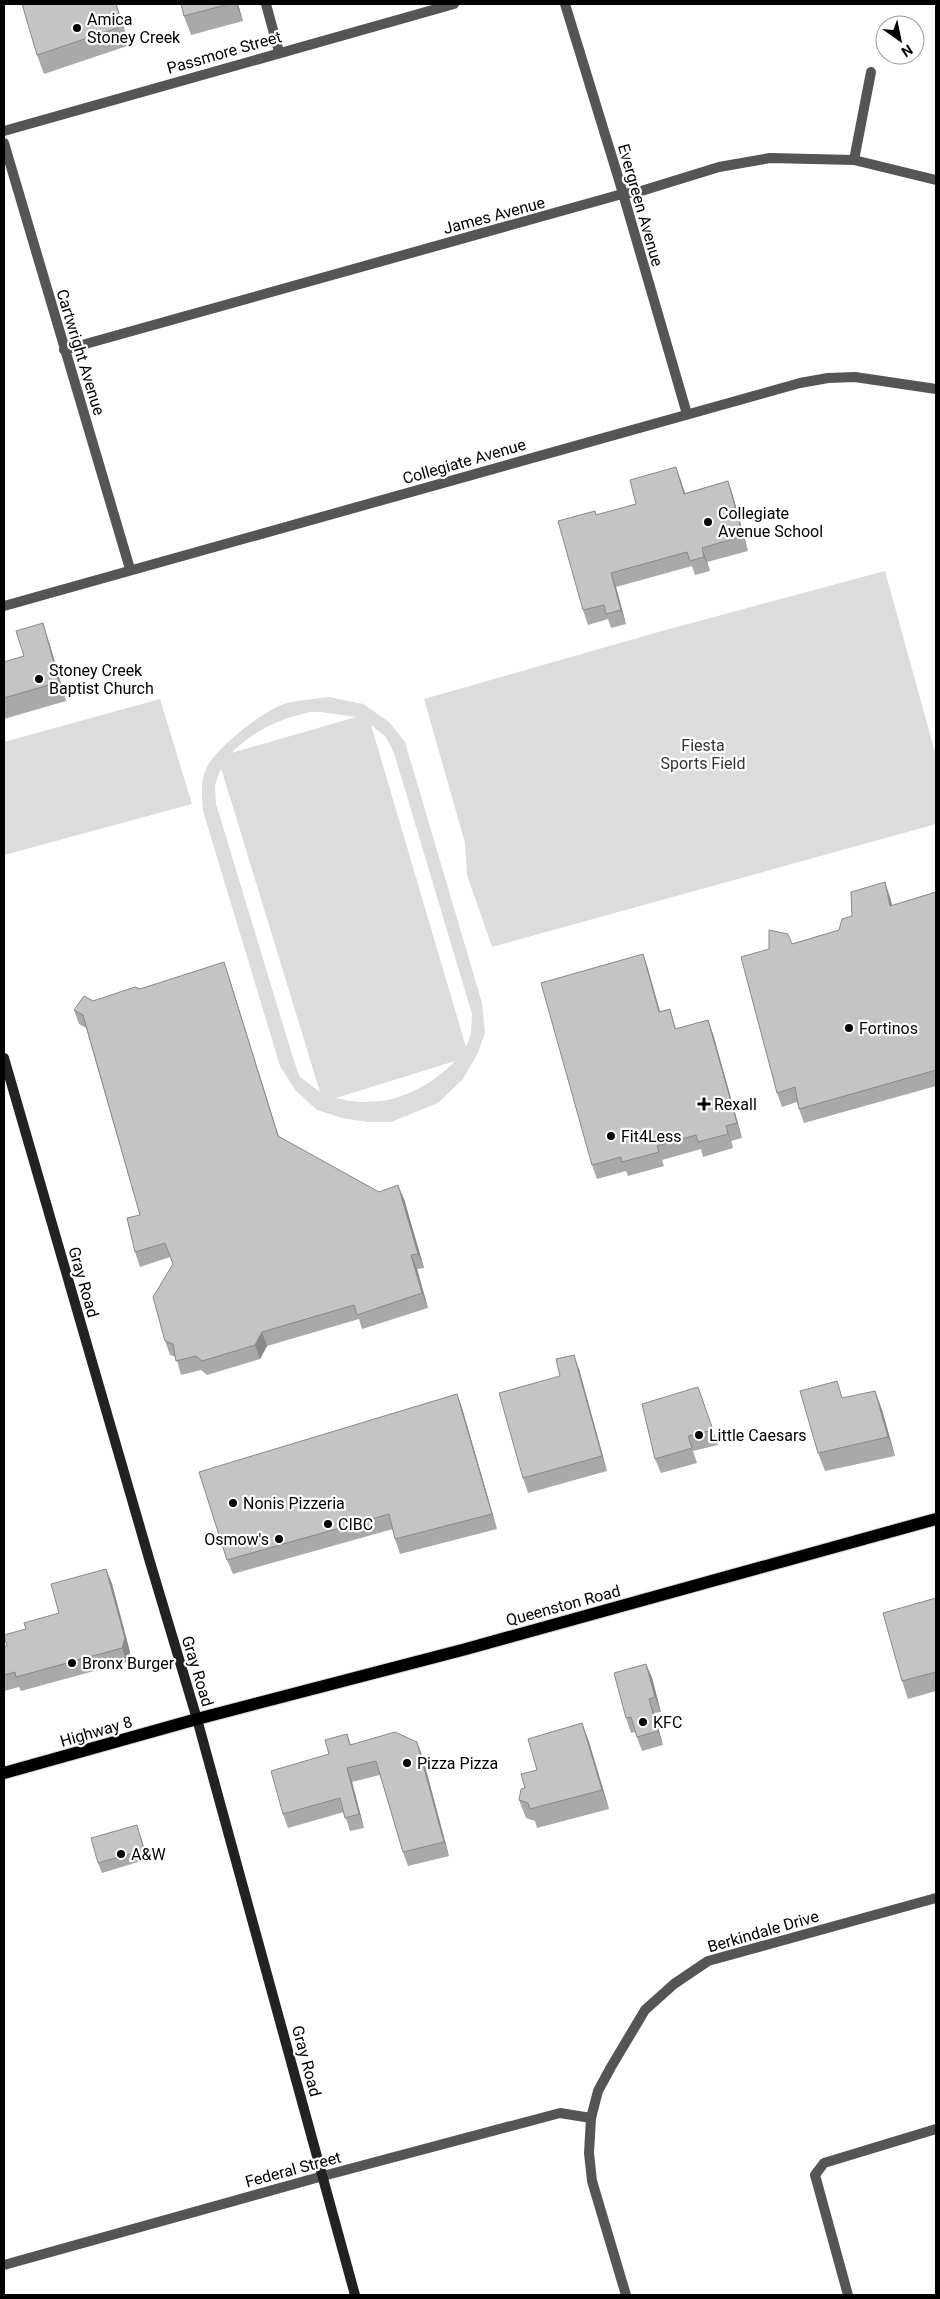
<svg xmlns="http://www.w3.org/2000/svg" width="940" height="2299" font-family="Roboto,sans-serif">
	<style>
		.green { fill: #dcdcdc; fill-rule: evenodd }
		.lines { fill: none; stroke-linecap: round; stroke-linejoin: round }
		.primary-casing { stroke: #dbdbdb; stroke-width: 14 }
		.minor { stroke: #555; stroke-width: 10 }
		.secondary { stroke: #222; stroke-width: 10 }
		.primary { stroke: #000; stroke-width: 12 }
		.wall { fill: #a9a9a9 }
		.shaded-wall { fill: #898989 }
		.building { fill: #c4c4c4; stroke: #898989 }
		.poi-dot { fill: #000; stroke: #fff; stroke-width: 2 }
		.labels { text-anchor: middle; stroke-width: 4.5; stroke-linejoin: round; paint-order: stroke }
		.poi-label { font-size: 16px; fill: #000; stroke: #fff; text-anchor: start }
		.street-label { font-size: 16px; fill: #000; stroke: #fff }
		.park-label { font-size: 16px; fill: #333; stroke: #fff }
	</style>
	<rect width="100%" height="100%" fill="#fff"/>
	<g class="green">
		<path d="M885,571L936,756V824L492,947L467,875L465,843L424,699L662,631Z"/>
		<path d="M329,697L363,704L389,722L405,742L482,1003L485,1033L477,1055L463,1079L438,1103L391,1122H367L342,1118L317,1110L296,1091L280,1066L203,811C202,796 200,783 206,769C215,748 265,709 287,703C300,700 315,699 329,697ZM310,712H321L356,717L231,753C254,731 278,719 310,712ZM371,725L386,737L394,753L472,1014L471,1034L466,1047ZM221,768L320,1092L300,1077L294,1061L216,804L215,785ZM455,1061C423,1094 381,1110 336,1098Z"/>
		<path d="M160,699L192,804L4,855V742Z"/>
	</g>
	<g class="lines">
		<defs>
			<path id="primary" d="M4,1773L197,1719L466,1649L936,1519"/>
		</defs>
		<use href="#primary" class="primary-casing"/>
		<g class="minor">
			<path d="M266,4L279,52"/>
			<path d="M565,4L619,180L687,414"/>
			<path d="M4,131L454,4"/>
			<path d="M4,143L130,569"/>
			<path d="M854,160L871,72"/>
			<path d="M64,350L622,194L638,192L719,167L770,158L854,160L936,180"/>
			<path d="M4,606L800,383L828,378L855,377L936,389"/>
			<path d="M4,2265L323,2176L560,2113L591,2118"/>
			<path d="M626,2295L592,2181L589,2153L591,2118L598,2091L611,2067L645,2010L674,1984L708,1961L936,1898"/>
			<path d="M848,2295L815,2175L824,2163L936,2129"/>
		</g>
		<path class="secondary" d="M4,1058L150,1562L197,1719L355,2295"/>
		<use href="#primary" class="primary"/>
	</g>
	<g class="wall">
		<path d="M116,4L130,45L44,74L37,55Z"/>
		<path d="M181,4H238L243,21L191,35L184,16Z"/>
		<path d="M681,481L685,493L728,481L733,496L748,551L707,562L710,571L695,575L692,566L616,587L626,624L611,628L608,619L588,625L583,610L596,515L636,504Z"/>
		<path d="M49,642L66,701L4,719V662L24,656Z"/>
		<path d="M936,892V1086L804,1123L799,1109L797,1102L782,1107L777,1093L792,944L839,930L852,916L890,897L892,906Z"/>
		<path d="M643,954L648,969L660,1012L670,1009L676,1029L708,1020L713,1034L742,1138L731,1141L733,1148L703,1157L701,1149L662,1160L664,1166L628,1176L626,1171L597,1179L592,1165Z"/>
		<path d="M229,977L278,1137L379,1192L404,1199L424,1268L417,1269L428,1308L362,1329L359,1319L267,1346L260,1359L207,1375L201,1370L181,1375L176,1357L170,1355L165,1341L173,1264L170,1257L140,1267L135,1252L140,1215L86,1028L79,1024L74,1010L93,1001L140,989Z"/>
		<path d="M579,1369L607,1471L528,1493L523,1478L560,1376Z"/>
		<path d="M698,1387L718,1445L693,1451L697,1463L661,1473L655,1459Z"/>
		<path d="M875,1391L882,1410L895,1456L825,1471L818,1453L843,1398Z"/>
		<path d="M457,1394L462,1408L497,1529L400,1554L395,1539L393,1529L233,1574L227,1560Z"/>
		<path d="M106,1569L112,1584L130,1652L127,1662L21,1691L19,1687L4,1691V1647L7,1646L26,1629L59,1613Z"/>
		<path d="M936,1598V1691L908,1699L902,1681Z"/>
		<path d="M646,1664L652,1678L661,1712L654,1713L663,1745L642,1751L635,1732L631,1733L626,1718Z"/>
		<path d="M582,1723L589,1742L609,1809L537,1828L535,1821L526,1818L519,1800L525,1788L537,1770Z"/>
		<path d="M347,1734L351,1745L422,1755L449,1856L408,1866L403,1852L380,1775L352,1782L364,1828L350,1831L344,1812L288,1828L283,1814L329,1754Z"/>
		<path d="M140,1835L148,1859L102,1873L98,1863Z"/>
	</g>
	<g class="shaded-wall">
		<path d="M236,4H238L243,21Z"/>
		<path d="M676,467L681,481L689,508L684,494Z"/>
		<path d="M728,481L733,496L748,551L743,536Z"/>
		<path d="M702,548L707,562L710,571L704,557Z"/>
		<path d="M611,573L616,587L626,624L621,610Z"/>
		<path d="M43,623L49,642L66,701L59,682Z"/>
		<path d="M885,882L890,897L896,921L890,906Z"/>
		<path d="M643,954L648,969L664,1026L659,1012Z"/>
		<path d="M224,962L229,977L283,1150L278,1136Z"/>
		<path d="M708,1020L713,1034L742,1138L737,1123Z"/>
		<path d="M726,1126L731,1141L733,1148L728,1134Z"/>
		<path d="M398,1185L404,1199L424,1268L418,1254Z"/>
		<path d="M411,1255L417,1269L428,1308L422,1293Z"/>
		<path d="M262,1332L267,1346L260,1359L255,1345Z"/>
		<path d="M574,1355L579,1369L607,1471L602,1456Z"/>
		<path d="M875,1391L882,1410L895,1456L888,1437Z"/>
		<path d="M457,1394L462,1408L497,1529L492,1514Z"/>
		<path d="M106,1569L112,1584L130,1652L127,1662L122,1648Z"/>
		<path d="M646,1664L652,1678L661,1712L655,1697Z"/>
		<path d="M649,1699L654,1713L663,1745L658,1731Z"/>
		<path d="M582,1723L589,1742L609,1809L602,1790Z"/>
		<path d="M417,1742L422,1755L449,1856L444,1842Z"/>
		<path d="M347,1768L352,1782L364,1828L359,1814Z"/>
		<path d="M137,1825L140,1835L148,1859L144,1850Z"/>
	</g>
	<g class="building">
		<path d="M22,4H116L123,26L37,55Z"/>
		<path d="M181,4H229L184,16Z"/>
		<path d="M676,467L684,494L728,481L743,536L702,548L704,557L690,561L687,552L611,573L621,610L606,614L604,605L583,610L558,521L595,511L596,515L636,504L630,480Z"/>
		<path d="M43,623L59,682L4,698V662L24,656L16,631Z"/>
		<path d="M885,882L890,906L936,892V1070L799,1109L795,1087L777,1093L741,957L769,949V930L788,934L792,944L839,930L842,919L852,916L851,892Z"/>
		<path d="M643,954L659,1012L670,1009L675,1029L708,1020L737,1123L726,1126L728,1134L698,1142L696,1135L657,1146L659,1152L622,1162L621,1157L592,1165L541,983Z"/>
		<path d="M224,962L278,1136L379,1192L398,1185L418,1254L411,1255L422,1293L357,1315L354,1305L262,1332L255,1345L202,1361L196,1356L176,1361L173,1344L165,1341L153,1297L173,1264L165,1243L135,1252L127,1218L140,1215L83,1015L74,1010L84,996L93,1001L135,987L140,989Z"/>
		<path d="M574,1355L602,1456L523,1478L499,1393L560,1376L556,1359Z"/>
		<path d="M837,1381L842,1398L875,1391L888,1437L818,1453L800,1391Z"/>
		<path d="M698,1387L713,1430L688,1436L692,1448L655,1459L642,1404Z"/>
		<path d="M457,1394L492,1514L395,1539L389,1514L227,1560L199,1472Z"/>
		<path d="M106,1569L125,1638L122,1648L16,1677L15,1672L4,1675V1647L7,1646L4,1635L26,1629L24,1623L59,1613L51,1584Z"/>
		<path d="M936,1598V1672L902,1681L883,1613Z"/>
		<path d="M646,1664L655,1697L649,1699L658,1731L637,1737L631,1717L626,1718L614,1673Z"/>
		<path d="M582,1723L602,1790L530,1809L528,1803L519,1800L521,1789L525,1788L521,1774L537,1770L528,1739Z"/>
		<path d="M395,1732L417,1742L444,1842L403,1852L376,1761L347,1768L359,1814L345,1818L340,1798L283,1814L271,1771L329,1754L325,1740L347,1734L350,1745Z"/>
		<path d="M137,1825L144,1850L98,1863L91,1838Z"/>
	</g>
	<g class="poi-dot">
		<circle cx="77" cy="28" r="5"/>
		<circle cx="708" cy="522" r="5"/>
		<circle cx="39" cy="679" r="5"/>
		<circle cx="849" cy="1028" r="5"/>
		<path d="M701.5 1096.5h5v5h5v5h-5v5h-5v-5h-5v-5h5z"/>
		<circle cx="611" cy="1136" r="5"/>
		<circle cx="699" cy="1435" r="5"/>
		<circle cx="233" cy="1503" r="5"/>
		<circle cx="328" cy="1524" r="5"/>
		<circle cx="279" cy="1539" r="5"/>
		<circle cx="72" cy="1663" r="5"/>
		<circle cx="643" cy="1722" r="5"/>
		<circle cx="407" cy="1763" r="5"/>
		<circle cx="121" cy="1854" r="5"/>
	</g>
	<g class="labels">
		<g class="poi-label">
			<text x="87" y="25">Amica<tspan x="87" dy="18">Stoney Creek</tspan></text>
			<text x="718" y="519">Collegiate<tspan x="718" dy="18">Avenue School</tspan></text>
			<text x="49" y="676">Stoney Creek<tspan x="49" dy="18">Baptist Church</tspan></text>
			<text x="859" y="1034">Fortinos</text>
			<text x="714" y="1110">Rexall</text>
			<text x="621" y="1142">Fit4Less</text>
			<text x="709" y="1441">Little Caesars</text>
			<text x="243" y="1509">Nonis Pizzeria</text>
			<text x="338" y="1530">CIBC</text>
			<text x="269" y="1545" text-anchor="end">Osmow's</text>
			<text x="82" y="1669">Bronx Burger</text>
			<text x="653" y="1728">KFC</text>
			<text x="417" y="1769">Pizza Pizza</text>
			<text x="131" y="1860">A&amp;W</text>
		</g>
		<g class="street-label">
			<text transform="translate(224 52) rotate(-16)" y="6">Passmore Street</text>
			<text transform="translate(641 205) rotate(74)" y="6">Evergreen Avenue</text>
			<text transform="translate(494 215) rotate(-15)" y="6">James Avenue</text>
			<text transform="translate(81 352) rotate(73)" y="6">Cartwright Avenue</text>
			<text transform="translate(464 461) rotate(-16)" y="6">Collegiate Avenue</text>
			<text transform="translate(84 1282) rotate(74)" y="6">Gray Road</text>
			<text transform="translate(563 1605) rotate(-15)" y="6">Queenston Road</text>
			<text transform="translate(198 1671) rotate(73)" y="6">Gray Road</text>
			<text transform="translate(96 1731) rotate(-16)" y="6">Highway 8</text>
			<text transform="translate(763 1931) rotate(-16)" y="6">Berkindale Drive</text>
			<text transform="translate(307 2061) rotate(75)" y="6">Gray Road</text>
			<text transform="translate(293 2169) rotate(-15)" y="6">Federal Street</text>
		</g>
		<g class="park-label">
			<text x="703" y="751">Fiesta<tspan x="703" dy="18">Sports Field</tspan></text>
		</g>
	</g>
	<rect width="940" height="2299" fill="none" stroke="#000000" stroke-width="10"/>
	<g transform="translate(900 40) rotate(147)"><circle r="24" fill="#ffffff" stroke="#999999"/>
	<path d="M0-4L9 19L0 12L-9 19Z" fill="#000000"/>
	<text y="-8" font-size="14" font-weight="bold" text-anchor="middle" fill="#000000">N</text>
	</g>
</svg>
